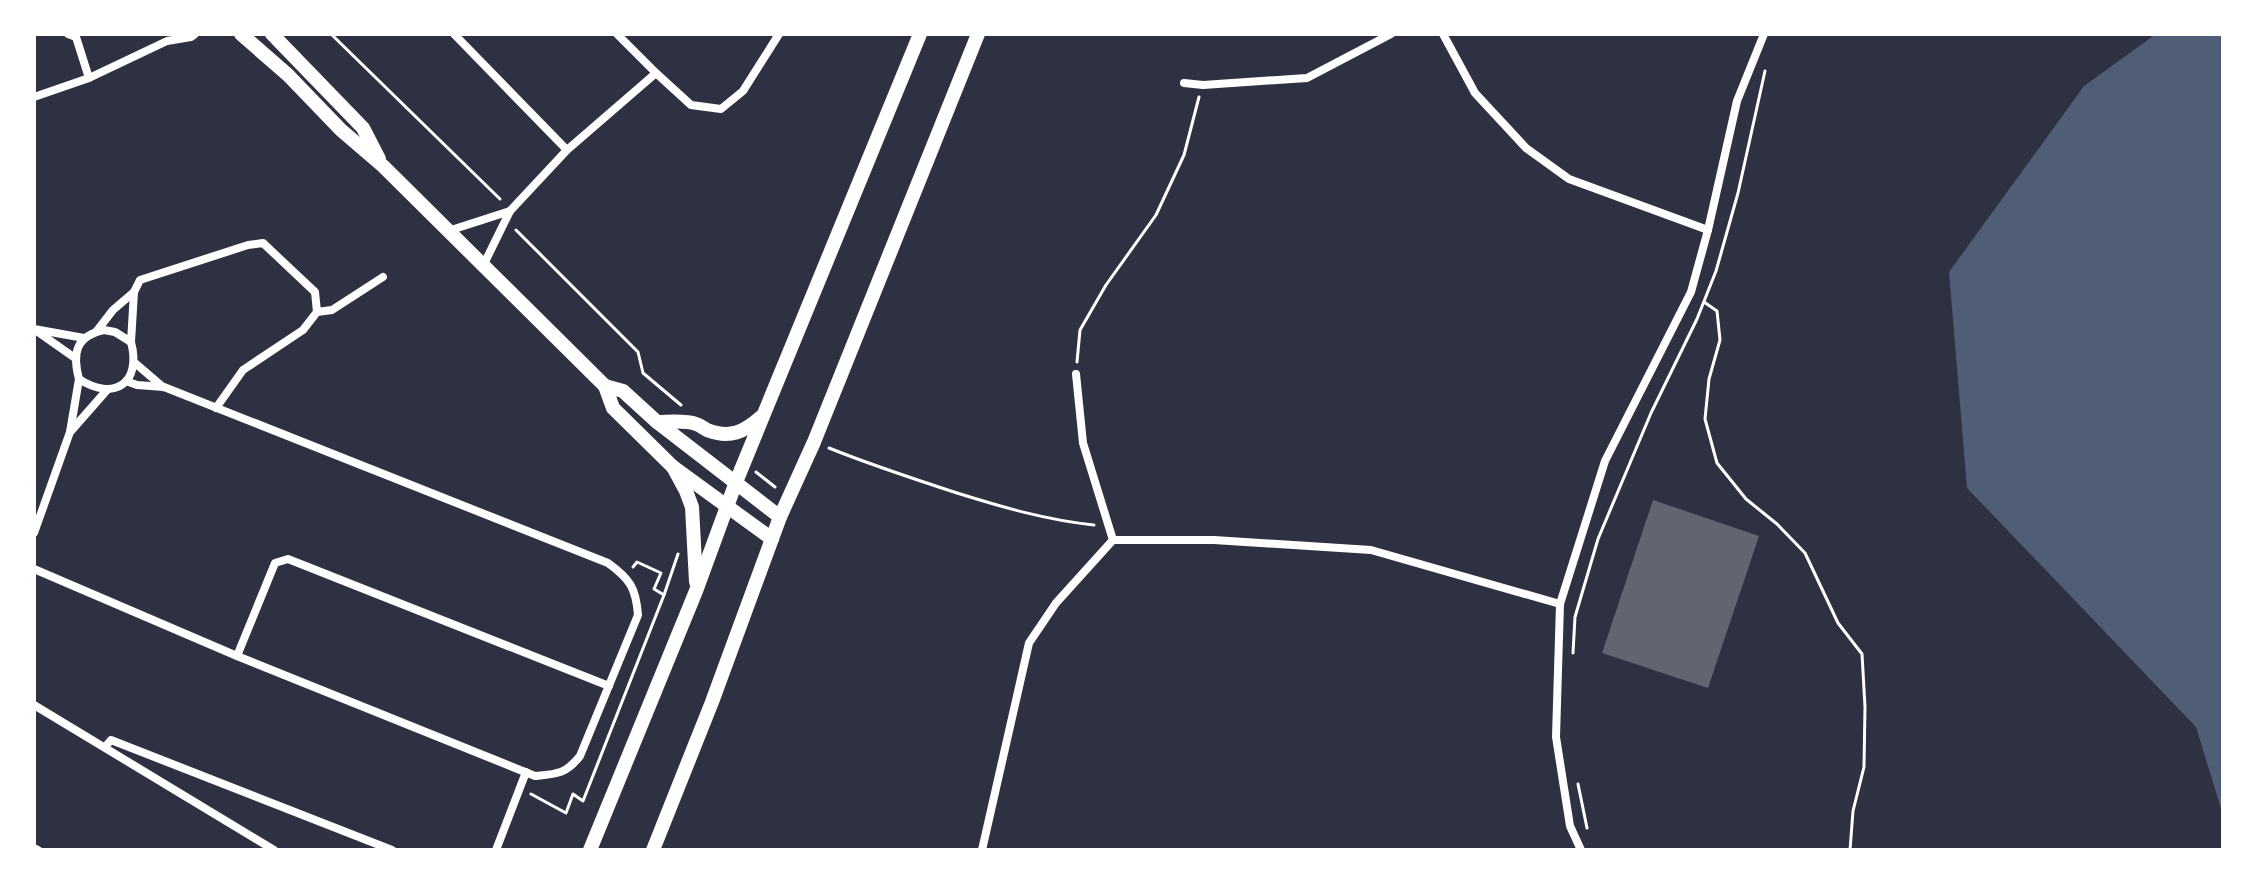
<svg xmlns="http://www.w3.org/2000/svg" width="2257" height="884" font-family="'Golos Text',sans-serif">
	<style>
		.water { fill: #4f5d75 }
		.building { fill: #626471 }
		.lines { fill: none; stroke-linecap: round; stroke-linejoin: round }
		.path { stroke: #fff; stroke-width: 3 }
		.minor { stroke: #fff; stroke-width: 8 }
		.primary { stroke: #fff; stroke-width: 14 }
		.trunk { stroke: #fff; stroke-width: 14 }
	</style>
	<rect width="100%" height="100%" fill="#2d3142"/>
	<path class="water" d="M2156,34H2223V815L2196,727L1967,488L1949,272L2084,86Z"/>
	<path class="building" d="M1653,500L1759,536L1708,688L1602,653Z"/>
	<g class="lines">
		<g class="path">
			<path d="M331,34L500,199"/>
			<path d="M516,230L638,352L643,373L681,405"/>
			<path d="M1704,302L1717,311L1720,340L1709,379L1705,419L1717,463L1746,499L1777,524L1805,553L1838,623L1862,654L1865,707L1864,767L1853,811L1850,850"/>
			<path d="M1077,362L1080,330L1106,285L1156,215L1184,155L1199,97"/>
			<path d="M829,448C871,465 914,479 957,493C1002,507 1046,520 1094,525"/>
			<path d="M756,472L775,487"/>
			<path d="M633,567L637,562L661,573L654,589L664,595"/>
			<path d="M1573,653L1575,617L1598,539L1651,413L1697,319L1716,271L1738,193L1765,71"/>
			<path d="M1578,784L1587,828"/>
			<path d="M531,794L566,813L573,794L583,801L664,595L678,554"/>
		</g>
		<g class="minor">
			<path d="M68,34L76,37L89,78"/>
			<path d="M454,34L567,150"/>
			<path d="M617,34L656,73L691,105L721,109L743,91L779,34"/>
			<path d="M1443,34L1475,93L1526,148L1569,179L1708,230"/>
			<path d="M1184,83L1203,85L1307,78L1391,34"/>
			<path d="M34,97L89,78L167,41L191,37L195,34"/>
			<path d="M448,231L510,211"/>
			<path d="M483,266L510,211L567,150L656,73"/>
			<path d="M317,312L332,310L383,277"/>
			<path d="M34,329L84,338"/>
			<path d="M104,330L115,332L131,342C142,383 114,402 79,379C72,353 76,336 104,330Z"/>
			<path d="M38,332L75,358"/>
			<path d="M96,332L113,310L134,292"/>
			<path d="M131,342L134,292L140,280L248,245L263,243L315,292L317,312L303,330L243,370L216,408"/>
			<path d="M135,363L163,387"/>
			<path d="M1076,374L1083,443L1113,540"/>
			<path d="M71,431L107,390"/>
			<path d="M34,533L70,432L79,379"/>
			<path d="M34,569L237,656L535,776C557,774 566,774 580,756L638,615C636,588 630,579 608,563L164,387L137,385L126,381"/>
			<path d="M237,656L275,563L288,559L609,686"/>
			<path d="M34,705L274,850"/>
			<path d="M105,747L111,740L392,850"/>
			<path d="M34,848L38,850"/>
			<path d="M496,850L526,772"/>
			<path d="M982,850L1029,643L1056,603L1113,540H1214L1371,550L1560,604"/>
			<path d="M1581,850L1570,826L1556,737L1560,604L1605,461L1691,292L1708,230L1737,101L1764,34"/>
		</g>
		<g class="primary">
			<path d="M241,34L288,75L341,130L383,166L605,386L613,408L673,467L772,539"/>
			<path d="M272,34L363,128L379,159"/>
			<path d="M605,386L623,391L657,422L780,517"/>
		</g>
		<g class="trunk">
			<path d="M657,422C669,422 685,420 696,424C700,425 703,428 707,430C730,439 744,432 761,417"/>
			<path d="M673,467L686,491L692,507L696,582"/>
			<path d="M590,850L696,591L736,482L920,34"/>
			<path d="M653,850L712,702L780,517L814,442L978,34"/>
		</g>
	</g>
	<rect width="2257" height="884" fill="none" stroke="#ffffff" stroke-width="72"/>
</svg>
